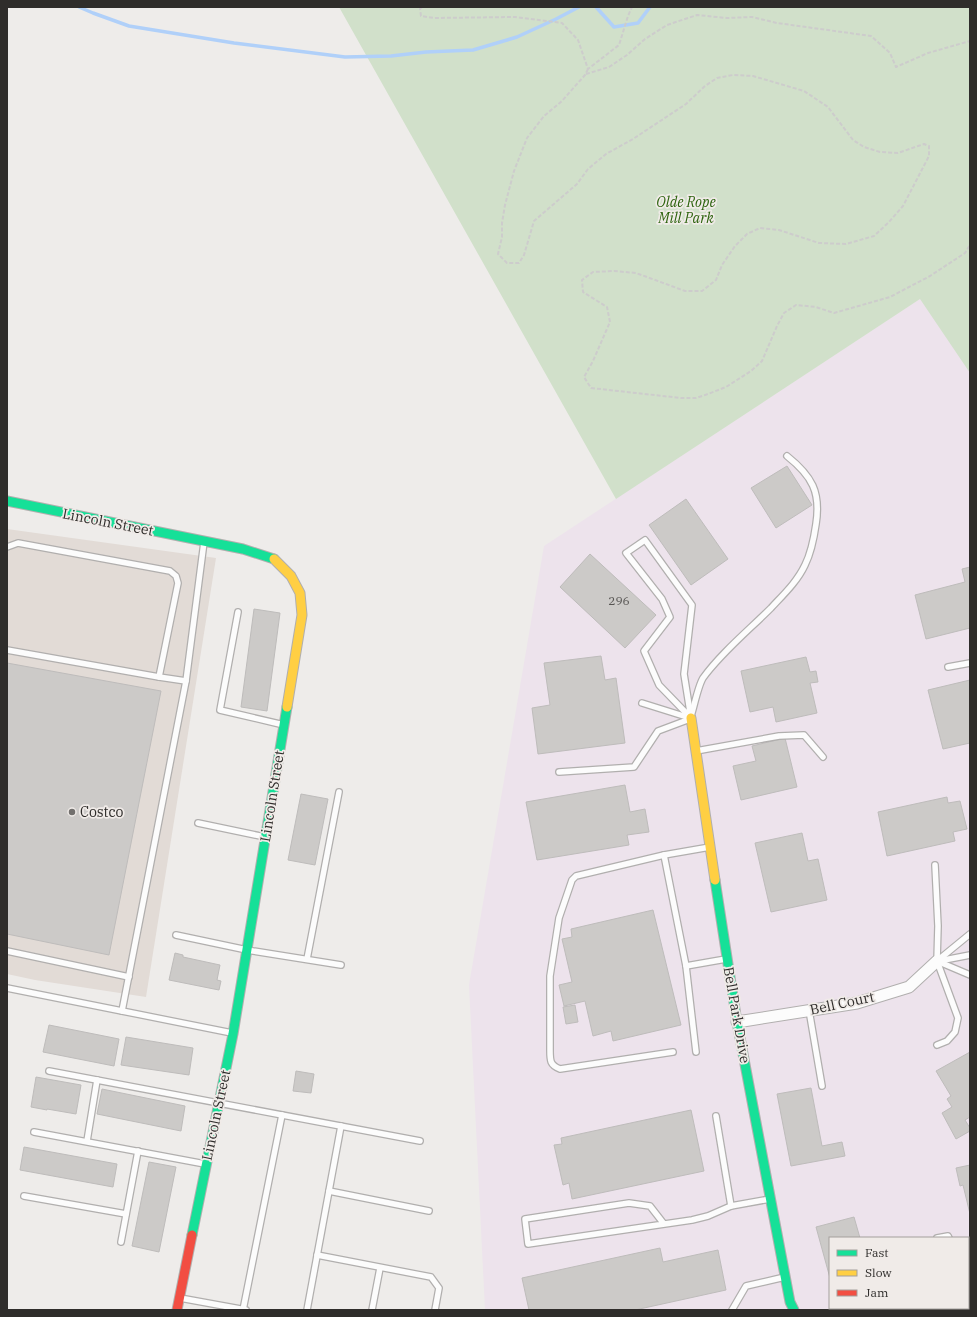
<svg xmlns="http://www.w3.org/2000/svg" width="977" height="1317" font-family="'IBM Plex Serif',serif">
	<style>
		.built { fill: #e2dbd6 }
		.industrial { fill: #ede3ec; fill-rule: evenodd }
		.green { fill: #d1e0ca }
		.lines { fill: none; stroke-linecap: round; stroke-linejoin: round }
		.stream { stroke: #b0d0f9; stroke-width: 3.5 }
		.building { fill: #cccac8; stroke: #bebcbb }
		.lane-casing { stroke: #b1afae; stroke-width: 8 }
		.street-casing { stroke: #b1afae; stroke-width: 13 }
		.fast-casing { stroke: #b1afae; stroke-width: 11 }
		.slow-casing { stroke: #b1afae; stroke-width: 11 }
		.jam-casing { stroke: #b1afae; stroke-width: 11 }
		.path { stroke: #cdcccc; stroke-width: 2; stroke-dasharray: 4 2; stroke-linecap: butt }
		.lane { stroke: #fcfcfc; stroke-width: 5.5 }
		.street { stroke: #fcfcfc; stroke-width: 11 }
		.fast { stroke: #16e098; stroke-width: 9 }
		.slow { stroke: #ffcf43; stroke-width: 9 }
		.jam { stroke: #f24e42; stroke-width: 9 }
		.poi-dot { fill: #72706e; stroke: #f0ebe8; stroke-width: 1.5 }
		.labels { text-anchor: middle; stroke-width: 3.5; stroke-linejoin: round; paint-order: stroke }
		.number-label { font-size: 12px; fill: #565452 }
		.park-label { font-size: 14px; font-style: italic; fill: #2c630d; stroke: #f0ebe8 }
		.street-label { font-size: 14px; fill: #2f2d2b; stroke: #f0ebe8 }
		.poi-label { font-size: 14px; fill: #2f2d2b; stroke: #f0ebe8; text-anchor: start }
	</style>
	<rect width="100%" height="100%" fill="#eeecea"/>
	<path class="built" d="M7,529L216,558L146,997L35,980L7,974Z"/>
	<path class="industrial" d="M970,266V1310H485L469,985L544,546ZM830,1238H968V1308H830Z"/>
	<path class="green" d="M339,7H970V373L920,299L616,499Z"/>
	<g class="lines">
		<g class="stream">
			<path d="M79,7L93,13L129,26L234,43L345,57L391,56L426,52L473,50L517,37L556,19L579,7"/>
			<path d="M596,7L614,27L638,23L650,7"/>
		</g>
	</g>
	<g class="building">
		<path d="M787,466L812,505L776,528L751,488Z"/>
		<path d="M686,499L728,559L691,585L649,525Z"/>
		<path d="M590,554L656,615L625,648L560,587Z"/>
		<path d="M970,567V628L926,639L915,595L965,582L962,569Z"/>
		<path d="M254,609L280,613L267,711L241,707Z"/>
		<path d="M601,656L605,680L616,678L625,743L538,754L532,708L550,705L544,663Z"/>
		<path d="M806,657L810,672L816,671L818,682L810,683L817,713L776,722L773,707L750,712L741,671Z"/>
		<path d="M7,663L161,691L109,955L7,934Z"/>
		<path d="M970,680V743L943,749L928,690Z"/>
		<path d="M785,738L797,787L741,800L733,766L756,761L752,746Z"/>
		<path d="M625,785L630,812L645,809L649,832L627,835L629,845L537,860L526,802Z"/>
		<path d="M301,794L328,799L315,865L288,860Z"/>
		<path d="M947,797L948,803L960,801L967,829L953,832L955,841L887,856L878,812Z"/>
		<path d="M802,833L808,861L818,859L827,900L771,912L755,843Z"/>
		<path d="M653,910L681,1025L613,1041L611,1031L593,1036L585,1001L564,1006L559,985L572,982L562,939L572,937L571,929Z"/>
		<path d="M175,953L183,955V957L220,965L217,980L221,981L219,990L169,980Z"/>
		<path d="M575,1005L578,1022L566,1024L563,1007Z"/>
		<path d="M49,1025L119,1039L114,1066L43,1052Z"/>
		<path d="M126,1037L193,1048L189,1075L121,1065Z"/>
		<path d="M970,1052V1117L965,1120L970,1128V1131L956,1139L942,1113L952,1107L947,1099L951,1096L936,1071Z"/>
		<path d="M296,1071L314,1074L311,1093L293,1091Z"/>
		<path d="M36,1077L81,1085L76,1114L47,1109V1110L31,1107Z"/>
		<path d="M811,1088L822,1146L842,1142L845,1156L791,1166L777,1094Z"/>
		<path d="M102,1089L185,1106L181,1131L97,1114Z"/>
		<path d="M691,1110L704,1171L572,1199L569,1183L563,1185L554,1145L562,1144L561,1138Z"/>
		<path d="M24,1147L117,1164L113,1187L20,1170Z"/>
		<path d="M149,1162L176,1167L159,1252L132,1246Z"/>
		<path d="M970,1165V1214L963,1185L960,1186L956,1168Z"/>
		<path d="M854,1217L860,1238H830V1278L816,1227Z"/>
		<path d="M660,1248L663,1262L718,1250L726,1290L635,1310H529L522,1278Z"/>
	</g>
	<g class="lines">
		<defs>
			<g id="lane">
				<path d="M645,540L692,605L684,674L691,718L659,685L644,651L670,617L662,599L626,553Z"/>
				<path d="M7,547L18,543L170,571L176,576L178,583L159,677L7,650"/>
				<path d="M238,612L220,710L284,725"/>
				<path d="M948,667L970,663"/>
				<path d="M159,677L186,681"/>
				<path d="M642,703L690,718"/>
				<path d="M691,716C694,707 698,686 703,678C721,653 749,630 771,608C783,595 797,582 805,565C811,553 814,538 816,524C821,492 812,476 787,456"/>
				<path d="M696,751L779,736L804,735L823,757"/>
				<path d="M559,772L634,767L658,731L690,719"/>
				<path d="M198,823L265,837"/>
				<path d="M664,855L686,966L726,959"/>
				<path d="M935,865L938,926L937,961L958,1018L955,1032L947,1041L937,1045"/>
				<path d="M176,935L247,950L341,965"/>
				<path d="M7,951L129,977"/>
				<path d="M307,959L339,792"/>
				<path d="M937,961L970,934"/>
				<path d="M937,961L970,975"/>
				<path d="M939,961L970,955"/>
				<path d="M686,966L696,1052"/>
				<path d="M7,988L122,1011L186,681L204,542"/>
				<path d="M809,1010L822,1086"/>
				<path d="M122,1011L232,1033"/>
				<path d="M673,1052L560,1069C550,1065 550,1061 550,1050V976L559,918L572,880L576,876L664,855L710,847"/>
				<path d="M49,1071L420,1141"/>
				<path d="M716,1116L731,1206"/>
				<path d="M34,1132L205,1164"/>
				<path d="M87,1141L97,1080"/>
				<path d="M329,1191L429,1211"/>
				<path d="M24,1196L126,1214"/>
				<path d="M664,1224L650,1206L629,1203L525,1219L528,1244L692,1220L708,1216L731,1206L770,1199"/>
				<path d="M937,1238L948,1236L949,1238"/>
				<path d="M121,1242L138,1151"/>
				<path d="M317,1255L431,1277L439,1288L435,1310"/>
				<path d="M968,1279L970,1291"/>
				<path d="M180,1298L246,1310"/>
				<path d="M968,1302H970"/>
				<path d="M243,1310L282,1115"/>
				<path d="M307,1310L341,1126"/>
				<path d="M372,1310L380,1268"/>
				<path d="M732,1310L746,1286L785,1277"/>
				<path d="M905,1310L906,1308"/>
			</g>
			<path id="street" d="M737,1022L857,1003L909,987L937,961"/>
			<g id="fast">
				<path d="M7,501L243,549L274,559"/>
				<path d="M715,880L737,1022L790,1302L794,1310"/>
				<path d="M192,1235L233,1034L287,707"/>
			</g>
			<g id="slow">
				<path d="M274,559L291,576L300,593L302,615L287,707"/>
				<path d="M691,718L715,880"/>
			</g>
			<path id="jam" d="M177,1310L192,1235"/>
		</defs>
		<use href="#lane" class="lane-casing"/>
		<use href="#street" class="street-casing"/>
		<use href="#fast" class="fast-casing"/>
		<use href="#slow" class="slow-casing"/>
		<use href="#jam" class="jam-casing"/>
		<g class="path">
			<path d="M422,7L420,9L421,16L434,18L515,17L562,23L578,40L588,69L619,45L628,16L632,7"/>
			<path d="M588,69L585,75L562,101L544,116L527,138L514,171L505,205L502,223V237L498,254L507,263H519L524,255L534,221L577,184L588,169L606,154L633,139L686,104L705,86L717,78L733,75L753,76L804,91L828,107L853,140L864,147L880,152L898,153L918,146L924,144L929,146V156L903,206L889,222L874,236L846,244L819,243L779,230L760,228L747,234L735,246L722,265L716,280L702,291H685L636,273L614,271L593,272L582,280L583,292L607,307L610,322L593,361L584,377L591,388L681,398H696L708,394L726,387L751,371L762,361L777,326L784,313L796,305L816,307L834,313L890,297L930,276L965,253L970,245"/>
			<path d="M586,74L609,67L627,55L645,39L667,25L697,15L727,18L752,17L777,23L871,36L890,53L896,67L928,53L970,41"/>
		</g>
		<use href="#lane" class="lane"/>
		<use href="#street" class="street"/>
		<use href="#fast" class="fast"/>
		<use href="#slow" class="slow"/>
		<use href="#jam" class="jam"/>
	</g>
	<circle class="poi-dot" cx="72" cy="812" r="4"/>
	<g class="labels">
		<g class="number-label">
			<text x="619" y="605">296</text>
		</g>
		<g class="park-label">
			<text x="686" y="207">Olde Rope<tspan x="686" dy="16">Mill Park</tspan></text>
		</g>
		<g class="street-label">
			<text transform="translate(108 522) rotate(11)" y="5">Lincoln Street</text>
			<text transform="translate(272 796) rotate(-81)" y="5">Lincoln Street</text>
			<text transform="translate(842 1003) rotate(-12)" y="5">Bell Court</text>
			<text transform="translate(737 1015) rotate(80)" y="5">Bell Park Drive</text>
			<text transform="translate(216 1115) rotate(-78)" y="5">Lincoln Street</text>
		</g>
		<g class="poi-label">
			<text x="80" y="817">Costco</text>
		</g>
	</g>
	<rect width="977" height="1317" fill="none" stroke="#2f2d2b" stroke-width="16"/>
	<rect x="829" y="1237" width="140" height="72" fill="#f0ebe8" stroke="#a39f9c"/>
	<rect x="837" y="1250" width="20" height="6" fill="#16e098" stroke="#a39f9c"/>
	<text x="865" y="1257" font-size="12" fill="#2f2d2b">Fast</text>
	<rect x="837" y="1270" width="20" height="6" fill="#ffcf43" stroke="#a39f9c"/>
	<text x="865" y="1277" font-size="12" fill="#2f2d2b">Slow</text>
	<rect x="837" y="1290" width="20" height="6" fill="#f24e42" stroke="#a39f9c"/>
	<text x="865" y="1297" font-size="12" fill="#2f2d2b">Jam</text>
</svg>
